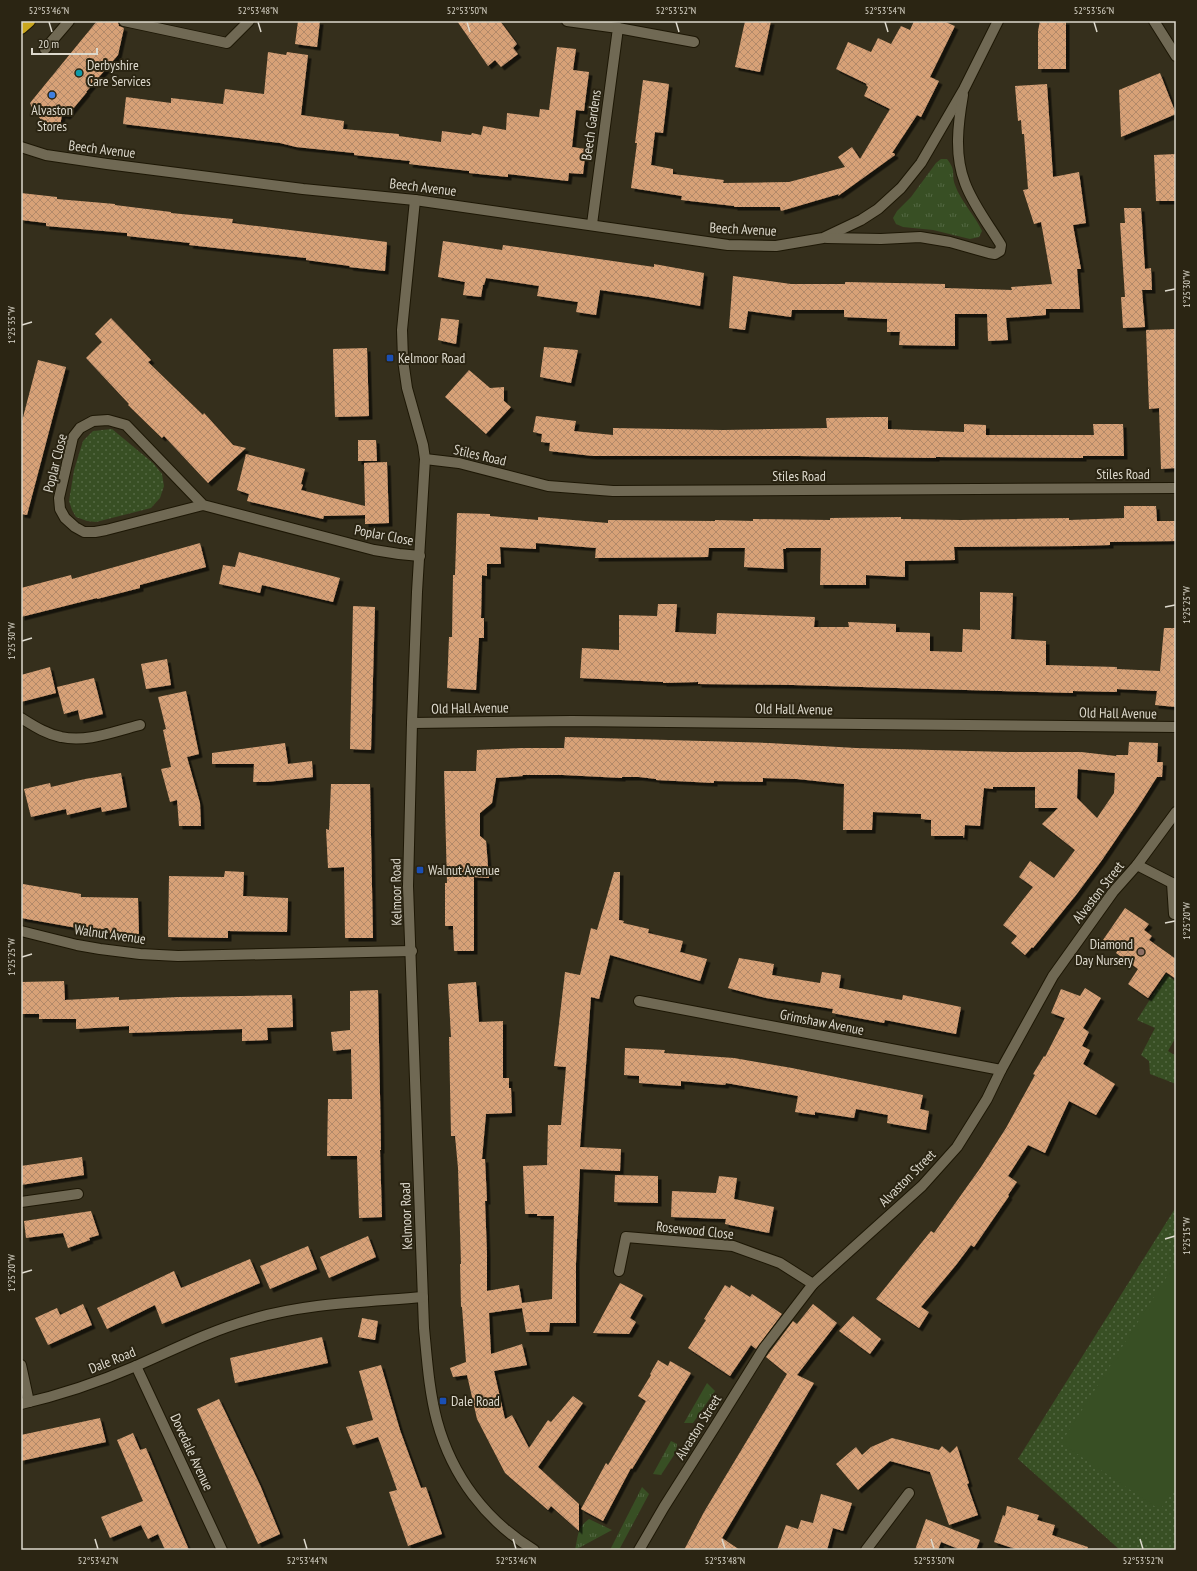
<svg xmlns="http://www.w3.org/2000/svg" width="1197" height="1571" font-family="'PT Sans Narrow',sans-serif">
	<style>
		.grass { fill: url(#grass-tufts) }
		.park { fill: url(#park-dots) }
		.pitch { fill: #384f24 }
		.building { fill: url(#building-cross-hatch); fill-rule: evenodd; filter: url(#shadow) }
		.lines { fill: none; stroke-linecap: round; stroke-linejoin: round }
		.minor-casing { stroke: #1d1705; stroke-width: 12 }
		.highway-casing { stroke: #1d1705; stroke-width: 14 }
		.minor { stroke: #706954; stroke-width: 10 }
		.highway { stroke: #c9a61e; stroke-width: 12 }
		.ticks { fill: none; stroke: #ddd9cd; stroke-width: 1.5 }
		.culture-dot { fill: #0f9aa8; stroke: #2b2513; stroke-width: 1.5 }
		.shop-dot { fill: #3f7fe0; stroke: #2b2513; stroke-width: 1.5 }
		.transit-dot { fill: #1a4fb4; stroke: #2b2513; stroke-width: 1.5 }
		.education-dot { fill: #8d6e63; stroke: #2b2513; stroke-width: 1.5 }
		.labels { text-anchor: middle; stroke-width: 4; stroke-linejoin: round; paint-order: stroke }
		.poi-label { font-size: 14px; fill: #ddd9cd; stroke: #2b2513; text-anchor: start }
		.street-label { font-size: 14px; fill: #ddd9cd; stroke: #2b2513 }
		.neatline { fill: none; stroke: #ddd9cd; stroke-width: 1.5 }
		.ticks-label { font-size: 10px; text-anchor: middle; fill: #ddd9cd }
	</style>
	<defs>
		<pattern id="grass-tufts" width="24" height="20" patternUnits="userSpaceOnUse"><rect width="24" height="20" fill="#384f24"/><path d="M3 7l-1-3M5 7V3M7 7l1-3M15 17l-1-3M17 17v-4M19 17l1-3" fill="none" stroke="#546843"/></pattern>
		<pattern id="park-dots" width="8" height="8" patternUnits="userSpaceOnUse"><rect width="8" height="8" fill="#384f24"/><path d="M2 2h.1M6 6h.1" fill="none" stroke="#546843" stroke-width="1.8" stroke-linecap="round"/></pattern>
		<pattern id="building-cross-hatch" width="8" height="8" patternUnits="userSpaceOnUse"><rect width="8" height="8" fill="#d7a177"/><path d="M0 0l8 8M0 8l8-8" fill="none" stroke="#b28969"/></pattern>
		<filter id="shadow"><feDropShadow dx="3.5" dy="3.5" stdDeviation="0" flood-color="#0009"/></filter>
	</defs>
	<rect width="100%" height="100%" fill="#352f1c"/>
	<g class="grass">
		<path d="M941,159H947C957,172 951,173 955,185C961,202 975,215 982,231L979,237L970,239L933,230L903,227L896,224L893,218L897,211L911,197L936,163Z"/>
		<path d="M707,1383L715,1391L693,1423H684Z"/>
		<path d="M671,1441L677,1444L676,1452L661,1475L653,1474Z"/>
		<path d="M642,1487L649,1494L619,1550H610Z"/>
		<path d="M589,1519L612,1530L575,1550C578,1537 577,1527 589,1519Z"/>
	</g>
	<g class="park">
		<path d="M112,429L153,463L162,474L164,486L160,498L151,508L96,522L87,521L76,517L72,510L69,501L74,470L83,441L93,431Z"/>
		<path d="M1166,974L1175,981L1176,979V1037L1168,1051L1176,1056V1084L1150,1074L1149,1061L1141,1055L1155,1028L1137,1020Z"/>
		<path d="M1176,1207V1550H1120L1018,1459Z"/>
	</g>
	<path class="pitch" d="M1173,1267L1176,1269V1485L1160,1510L1061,1443Z"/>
	<g class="building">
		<path d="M97,21H118L119,26L124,28L118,55L86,92H87L67,116L62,115L60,126L44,123L33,110L30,103Z"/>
		<path d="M298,21H320L317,47L295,44Z"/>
		<path d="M457,21H500L517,44L513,48L518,54L501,67L495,60L488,66Z"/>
		<path d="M745,21H771L760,72L735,67Z"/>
		<path d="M914,21H943L955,26L930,77L939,81L921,117L917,115L892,153H894L895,155L838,196L839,194L781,211L780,207H734V206L681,200L682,196L631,188L637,143H635L643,80L669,84L663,133L655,132L651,165L673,169V174L724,180L723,183L789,182L845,167L838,157L852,147L860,159L890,109L864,96L868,87L866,85L867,84L836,69L848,42L871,52L878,38L891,44L901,26L910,30Z"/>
		<path d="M1040,21H1066V69H1038V31Z"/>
		<path d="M557,47L576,49L573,70L589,72L584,111L576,110L572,147L586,149L583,174L569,173L568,181L508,174V177L469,173V171L409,164L410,161L354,155V153L296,147L280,143L123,124L126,97L171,103V98L223,104L225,89L264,94L268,52L286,55L287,52L308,55L301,115L344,121L343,129L399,134V136L441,142L442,131L471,135L472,133L481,135L483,126L506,130L507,113L539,117L540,109L549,110Z"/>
		<path d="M1160,73L1176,114L1121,137L1119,90Z"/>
		<path d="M1047,84L1053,177L1079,172L1086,223L1073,225L1081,269H1077L1080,309H1046V315L1006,318L1008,340L988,341L987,314H955V346L899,345L900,332H887V319L844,317V310H792L791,317L748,311L745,330L729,328L733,276L791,284H845V282L945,284V288L1012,290L1011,287L1052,284L1041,222L1034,224L1023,190L1028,189L1024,134H1022L1021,120L1018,121L1015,86Z"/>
		<path d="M1176,154V201H1156L1154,155Z"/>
		<path d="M21,193L57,197V199L115,204V205L171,212V213L233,219L232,223L387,242L385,271L349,267L350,266L306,260V258L189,245L190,243L127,236V233L46,226V223L21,220Z"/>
		<path d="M1124,208H1141L1145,269L1151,268L1152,290H1142L1145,327L1123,328L1121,297H1125L1120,223H1125Z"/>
		<path d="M443,241L502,250L503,245L654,267V264L704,273L700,306L649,297L600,290L596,315L576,312L578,302L537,296L539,286L486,278L484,285H483L481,297L463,295L465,282L438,277Z"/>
		<path d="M111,318L151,360L148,362L203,415L204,413L233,445L246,448L208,483L164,436L162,438L128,405L129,404L86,358L102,342L95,334Z"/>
		<path d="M441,318L459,320L456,344L438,340Z"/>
		<path d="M1176,329V468L1161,469L1159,408L1149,409L1146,330Z"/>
		<path d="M544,347L578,350L571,383L540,377Z"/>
		<path d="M367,348L369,416L335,417L333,349Z"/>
		<path d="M38,360L66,367L27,515L21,514V425Z"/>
		<path d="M469,370L490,388L504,387V401L511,407L486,434L445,397Z"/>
		<path d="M536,416L576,421L574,431L613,435V428L723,430L827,428L826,418L868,417H888V429L964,432V424L986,425V435H1094L1093,424H1123L1124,456H1083V458L936,457V458L799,456H593L549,451L550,443L541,442L542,434L533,432Z"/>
		<path d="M358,440H376L377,461H358Z"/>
		<path d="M246,454L305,469L301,484L303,485L301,490L365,506L364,463L387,462L389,523L365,524V515L324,516L323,519L247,501L249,494L237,490Z"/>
		<path d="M1124,506H1156L1157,521H1176V541L1110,542V545L1077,546L954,547L955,560L905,561V577L866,575V585H820L821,548H786V549H783L784,569L744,567L745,548H709L708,557L595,558L596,548L536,543V549L500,547L501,564H487V576L482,575L481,618H484V638H479L476,690L447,688L449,637H452L453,575H455L457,513L490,514V516L538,520V517L608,523V520L715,521V520L753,521V519L830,520V518L901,517V519L961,520L1069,518V520L1124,518Z"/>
		<path d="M200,543L206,567L140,585V588L97,599V598L21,617V588L71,575L72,579Z"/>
		<path d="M239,552L340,578L333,602L262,585L260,593L219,584L223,565L235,567Z"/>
		<path d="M980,592L1013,593L1011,639L1046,641V665L1117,667V669L1160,671L1164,628H1176V707L1155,705L1157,691L1117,689V692L1073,691V693L793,685L698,684V682L663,683V682L580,678L582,648L619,650V615L657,616L658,604H677L675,632L716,634L717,613L815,617L814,627H849L848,622L896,624V632L930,633V651L962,652L963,629L980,630Z"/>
		<path d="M353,606L375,607L371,750L350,749Z"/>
		<path d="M167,659L171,685L146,689L141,664Z"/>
		<path d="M50,667L56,693L21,702V675Z"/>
		<path d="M94,678L103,714L80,720L78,710L64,714L57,687Z"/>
		<path d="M186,691L199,754L187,757L200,803L201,826H179L177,800L170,802L161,769L171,767L163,730L166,729L158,697Z"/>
		<path d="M565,737L769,743L856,748L1008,752H1081L1116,756V755H1128L1129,742L1158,743L1157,762H1163L1162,777H1157L1138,807L1102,860L1076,895L1033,948L1032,947L1025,955L1011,943L1017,936L1003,925L1033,887L1019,877L1030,861L1054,878L1075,850L1042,824L1058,808H1035V787H993V789L984,788L980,826L965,825L964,838L963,836H931V820L921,819V814L873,812L872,830H843L844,784L797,779L763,778V782L714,781V783L656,780V779L639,777H622V778L563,775H522L523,776L496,778L492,803L480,813V836L486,841L489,878L474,877V951H454L453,926H445V883H447L444,771H476L477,750L522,748H564ZM1078,769L1115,773L1114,793L1097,818L1077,798Z"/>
		<path d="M285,743L288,764L312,761L313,777L267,782H253L254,764H212V753Z"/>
		<path d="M121,773L127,807L102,812L101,807L67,815L66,809L31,817L24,789L50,783L51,787L85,779Z"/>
		<path d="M331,784H370L373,938H345L344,867L328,868L326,829L329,830Z"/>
		<path d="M225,871L244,872L243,896L288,898L287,932L228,931V938L168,937L169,876L224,877Z"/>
		<path d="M614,872H620L619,920L624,921L623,923L649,929L648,933L683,941L680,952L707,959L700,981L610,955L599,999L591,997L580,1147L621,1149L620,1171L580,1169L576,1263V1323H550L549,1332H526L522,1308L489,1313L491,1354L522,1344L527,1365L494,1371L505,1419L512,1415L529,1448L548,1420L551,1422L573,1396L583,1403L538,1467L579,1504V1531L551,1506L548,1510L505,1473L477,1419L467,1375L453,1377L450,1368L466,1362L462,1307H461L460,1264H461L458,1168L455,1136H451L449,1037H451L448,984L476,982L479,1022L503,1021V1078H509V1088H511L512,1113L486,1114L482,1159H485L487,1201H485L487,1254V1291L519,1285L522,1303L552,1299L554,1216H537V1214H525L523,1166L547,1165L548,1125H561L566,1067L554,1066L565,972L580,975L591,928L597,930Z"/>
		<path d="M23,884L81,894V897L138,898L139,934L77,932V928L21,918V895Z"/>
		<path d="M1125,908L1149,924L1144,930L1152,936L1149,940L1176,959V979L1166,972L1148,998L1128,984L1138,969L1116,953L1118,950L1103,940Z"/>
		<path d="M739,958L774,964L772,975L820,983L822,972L841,975L839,988L902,1000L903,995L961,1007L956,1034L885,1020L884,1023L832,1013L833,1009L766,998L728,988Z"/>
		<path d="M64,981L65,1000L119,997V1000L178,997L292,995L293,1027L267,1028L268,1040L242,1041V1029L129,1033V1026L76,1029V1019H39V1014H21V982Z"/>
		<path d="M1085,988L1101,998L1083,1028L1089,1032L1082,1046L1090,1050L1083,1064L1115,1084L1096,1115L1069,1101L1045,1153L1028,1145L1008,1176L1017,1182L1008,1195L1009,1196L974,1247L971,1245L956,1265L921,1307L929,1312L919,1328L876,1299L931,1231L934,1233L981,1167L1006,1128L1035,1075L1033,1074L1044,1056L1045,1057L1065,1018L1051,1013L1061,989L1080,996Z"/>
		<path d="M378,990L380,1094L381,1150H380L382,1217L359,1218L357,1156H327L328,1099H352L351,1049L333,1051L331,1032L350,1030V991Z"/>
		<path d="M625,1048L665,1050L664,1053L734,1058L792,1068L923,1095L920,1109L929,1111L926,1130L887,1123L888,1115L856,1109L854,1118L815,1112V1115L795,1112L798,1096L726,1083L725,1085L681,1081V1086L639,1083V1076L624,1075Z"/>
		<path d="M82,1157L84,1175L21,1185V1166Z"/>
		<path d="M615,1175L658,1176V1203L614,1202Z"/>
		<path d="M719,1176L737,1178L734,1199L774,1207L769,1233L725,1224L726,1219L671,1217L672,1191L716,1193Z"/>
		<path d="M91,1211L99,1235L89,1238L90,1240L68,1248L63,1233L26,1238L24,1221Z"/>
		<path d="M368,1236L376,1257L329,1278L320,1257Z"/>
		<path d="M308,1246L317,1269L270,1289L260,1266Z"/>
		<path d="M250,1259L260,1283L162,1324L155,1305L107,1329L97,1308L174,1271L181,1288Z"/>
		<path d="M620,1283L643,1295L630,1318L636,1322L629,1334L593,1333Z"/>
		<path d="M725,1285L730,1288L731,1285L750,1297L752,1294L782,1314L756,1349L751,1345L730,1376L688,1348L706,1320L704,1319Z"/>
		<path d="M83,1304L92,1325L48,1345L35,1318L57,1308L60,1315Z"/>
		<path d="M813,1304L837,1323L797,1375L814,1383L722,1538L740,1550H684L704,1512L787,1374L766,1357L793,1321L797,1324Z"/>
		<path d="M853,1316L881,1339L870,1354L839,1331Z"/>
		<path d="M362,1318L378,1321L375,1340L358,1337Z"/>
		<path d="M322,1337L328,1363L235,1383L230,1358Z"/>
		<path d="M658,1360L668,1366L670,1361L691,1373L632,1469L631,1468L603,1521L581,1509L606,1463L608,1465L646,1401L638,1396L651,1375L650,1374Z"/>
		<path d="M381,1365L400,1430L421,1488L426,1487L442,1534L408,1546L389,1492L397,1490L378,1437L353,1445L346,1427L373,1420L359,1371Z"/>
		<path d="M219,1399L260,1485L280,1534L258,1544L197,1409Z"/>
		<path d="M100,1418L106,1442L21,1461V1435Z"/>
		<path d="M133,1433L140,1450L146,1448L189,1550H165L158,1534L148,1539L141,1525L110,1538L101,1517L143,1501L117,1440Z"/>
		<path d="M892,1438L939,1450L942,1446L950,1453L957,1446L969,1483L967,1484L978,1515L949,1525L930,1472L890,1461L858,1490L836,1464L856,1447L862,1455L871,1447Z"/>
		<path d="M821,1494L852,1503L843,1531L833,1528L827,1550H777L786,1525L798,1529L801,1520L813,1523Z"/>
		<path d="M1007,1506L1039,1515L1037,1520L1055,1525L1052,1535L1088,1547L1087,1550H1019L994,1542L1003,1515L1005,1516Z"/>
		<path d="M926,1519L980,1540L976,1550H961L941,1542L938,1550H915Z"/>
	</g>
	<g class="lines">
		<defs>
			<g id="minor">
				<path d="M124,21L227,43L249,21"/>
				<path d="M567,21L618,28L592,224"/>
				<path d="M1154,21L1176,56"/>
				<path d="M618,28L694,42"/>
				<path d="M45,49L69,21"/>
				<path d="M21,147L46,155L107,164L303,189L415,200L728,245L776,246L823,238L861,220L878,209L901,188L921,163L964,89L998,21"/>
				<path d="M415,200L402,330L403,360L407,388L423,445L425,459L417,592L412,723L408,886L424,1328C427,1359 429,1391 437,1421C452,1476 486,1521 534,1550"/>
				<path d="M827,238L881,239L920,237L950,242L989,253L995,254L1000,251L1001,245C989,225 973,205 965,183C954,155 958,124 963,95"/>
				<path d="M425,459L459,463L548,486L613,491L1176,488"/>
				<path d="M203,505L126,425L108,420L93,421L80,428L73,437L59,498L60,509L65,518L75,527L84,532H95L106,530L203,505L374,550L399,554L420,556"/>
				<path d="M21,718C34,726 46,734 61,737C87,743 115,731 140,725"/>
				<path d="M412,723L572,721L1176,727"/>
				<path d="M1137,865L1176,885"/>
				<path d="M1172,883L1174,914"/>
				<path d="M21,931L77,945L100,949L140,954L178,956L412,951"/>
				<path d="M639,1001L1001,1070"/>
				<path d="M21,1202L78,1194"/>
				<path d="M619,1271L626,1237L733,1246L780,1263L813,1284"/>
				<path d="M21,1365L29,1402"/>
				<path d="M136,1366L222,1550"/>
				<path d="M21,1404C61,1395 99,1382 136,1366C173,1350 210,1331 249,1320C305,1303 365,1302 423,1297"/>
				<path d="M639,1550L664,1507L716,1425L764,1348L813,1284L922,1186L957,1147L987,1099L1001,1070L1053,976L1113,892L1137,865L1176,812"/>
				<path d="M866,1550L909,1493"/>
			</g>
			<path id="highway" d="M21,28L29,21"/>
		</defs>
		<use href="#minor" class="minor-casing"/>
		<use href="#highway" class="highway-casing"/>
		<use href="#minor" class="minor"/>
		<use href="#highway" class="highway"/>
	</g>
	<path class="ticks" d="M49,22L52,32M258,22L261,32M467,22L470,32M676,22L679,32M885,22L888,32M1094,22L1097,32M1165,291L1175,289M22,325L32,322M1165,607L1175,605M22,641L32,638M1165,923L1175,921M22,957L32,954M1165,1239L1175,1236M22,1273L32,1270M95,1539L98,1549M304,1539L307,1549M513,1539L516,1549M722,1539L725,1549M931,1539L934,1549M1140,1539L1143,1549"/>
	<circle class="culture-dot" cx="79" cy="73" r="4"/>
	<circle class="shop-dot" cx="52" cy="95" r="4"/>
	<g class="transit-dot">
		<rect x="386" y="354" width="8" height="8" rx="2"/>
		<rect x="416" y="866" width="8" height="8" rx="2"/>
		<rect x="439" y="1397" width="8" height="8" rx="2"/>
	</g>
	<circle class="education-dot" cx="1141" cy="952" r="4"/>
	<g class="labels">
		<g class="poi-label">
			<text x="87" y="70">Derbyshire<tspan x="87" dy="16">Care Services</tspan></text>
			<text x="52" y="115" text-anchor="middle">Alvaston<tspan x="52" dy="16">Stores</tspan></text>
			<text x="398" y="363">Kelmoor Road</text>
			<text x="428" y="875">Walnut Avenue</text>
			<text x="1133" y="949" text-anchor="end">Diamond<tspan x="1133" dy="16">Day Nursery</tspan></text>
			<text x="451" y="1406">Dale Road</text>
		</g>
		<g class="street-label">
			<text transform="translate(591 125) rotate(-82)" y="5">Beech Gardens</text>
			<text transform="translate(102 149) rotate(7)" y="5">Beech Avenue</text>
			<text transform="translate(423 187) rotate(7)" y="5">Beech Avenue</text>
			<text transform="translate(743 229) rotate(3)" y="5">Beech Avenue</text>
			<text transform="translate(480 455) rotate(13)" y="5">Stiles Road</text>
			<text transform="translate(55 463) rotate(-76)" y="5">Poplar Close</text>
			<text x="1123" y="479">Stiles Road</text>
			<text x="799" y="481">Stiles Road</text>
			<text transform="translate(384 535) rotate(11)" y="5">Poplar Close</text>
			<text transform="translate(470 708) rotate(-1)" y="5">Old Hall Avenue</text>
			<text transform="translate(794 709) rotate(1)" y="5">Old Hall Avenue</text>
			<text transform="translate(1118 713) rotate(1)" y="5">Old Hall Avenue</text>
			<text transform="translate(396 892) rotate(-91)" y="5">Kelmoor Road</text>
			<text transform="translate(1098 892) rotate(-52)" y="5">Alvaston Street</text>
			<text transform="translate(110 934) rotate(8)" y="5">Walnut Avenue</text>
			<text transform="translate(822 1022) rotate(11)" y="5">Grimshaw Avenue</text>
			<text transform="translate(907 1178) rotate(-45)" y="5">Alvaston Street</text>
			<text transform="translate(406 1216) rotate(-92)" y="5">Kelmoor Road</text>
			<text transform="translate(695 1230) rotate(6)" y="5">Rosewood Close</text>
			<text transform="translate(112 1360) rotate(-22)" y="5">Dale Road</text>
			<text transform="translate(698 1427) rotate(-58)" y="5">Alvaston Street</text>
			<text transform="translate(192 1452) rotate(65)" y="5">Dovedale Avenue</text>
		</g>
	</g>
	<rect width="1197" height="1571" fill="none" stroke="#2b2513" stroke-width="44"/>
	<path d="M32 48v6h65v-6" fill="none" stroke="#ddd9cd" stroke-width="2"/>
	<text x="38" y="48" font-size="12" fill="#ddd9cd" stroke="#2b2513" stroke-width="3" paint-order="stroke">20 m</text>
	<rect x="22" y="22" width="1153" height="1527" class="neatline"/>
	<g class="ticks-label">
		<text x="49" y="14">52°53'46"N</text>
		<text x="258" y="14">52°53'48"N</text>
		<text x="467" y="14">52°53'50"N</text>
		<text x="676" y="14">52°53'52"N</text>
		<text x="885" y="14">52°53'54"N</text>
		<text x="1094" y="14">52°53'56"N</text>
		<text transform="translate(1186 289) rotate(-90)" y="4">1°25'30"W</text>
		<text transform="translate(11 325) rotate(-90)" y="4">1°25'35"W</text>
		<text transform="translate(1186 605) rotate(-90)" y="4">1°25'25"W</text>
		<text transform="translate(11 641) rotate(-90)" y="4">1°25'30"W</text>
		<text transform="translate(1186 921) rotate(-90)" y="4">1°25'20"W</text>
		<text transform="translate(11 957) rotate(-90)" y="4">1°25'25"W</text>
		<text transform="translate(1186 1236) rotate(-90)" y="4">1°25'15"W</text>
		<text transform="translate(11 1273) rotate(-90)" y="4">1°25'20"W</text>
		<text x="98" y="1564">52°53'42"N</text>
		<text x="307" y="1564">52°53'44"N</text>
		<text x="516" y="1564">52°53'46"N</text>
		<text x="725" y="1564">52°53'48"N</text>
		<text x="934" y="1564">52°53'50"N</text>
		<text x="1143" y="1564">52°53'52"N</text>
	</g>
</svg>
